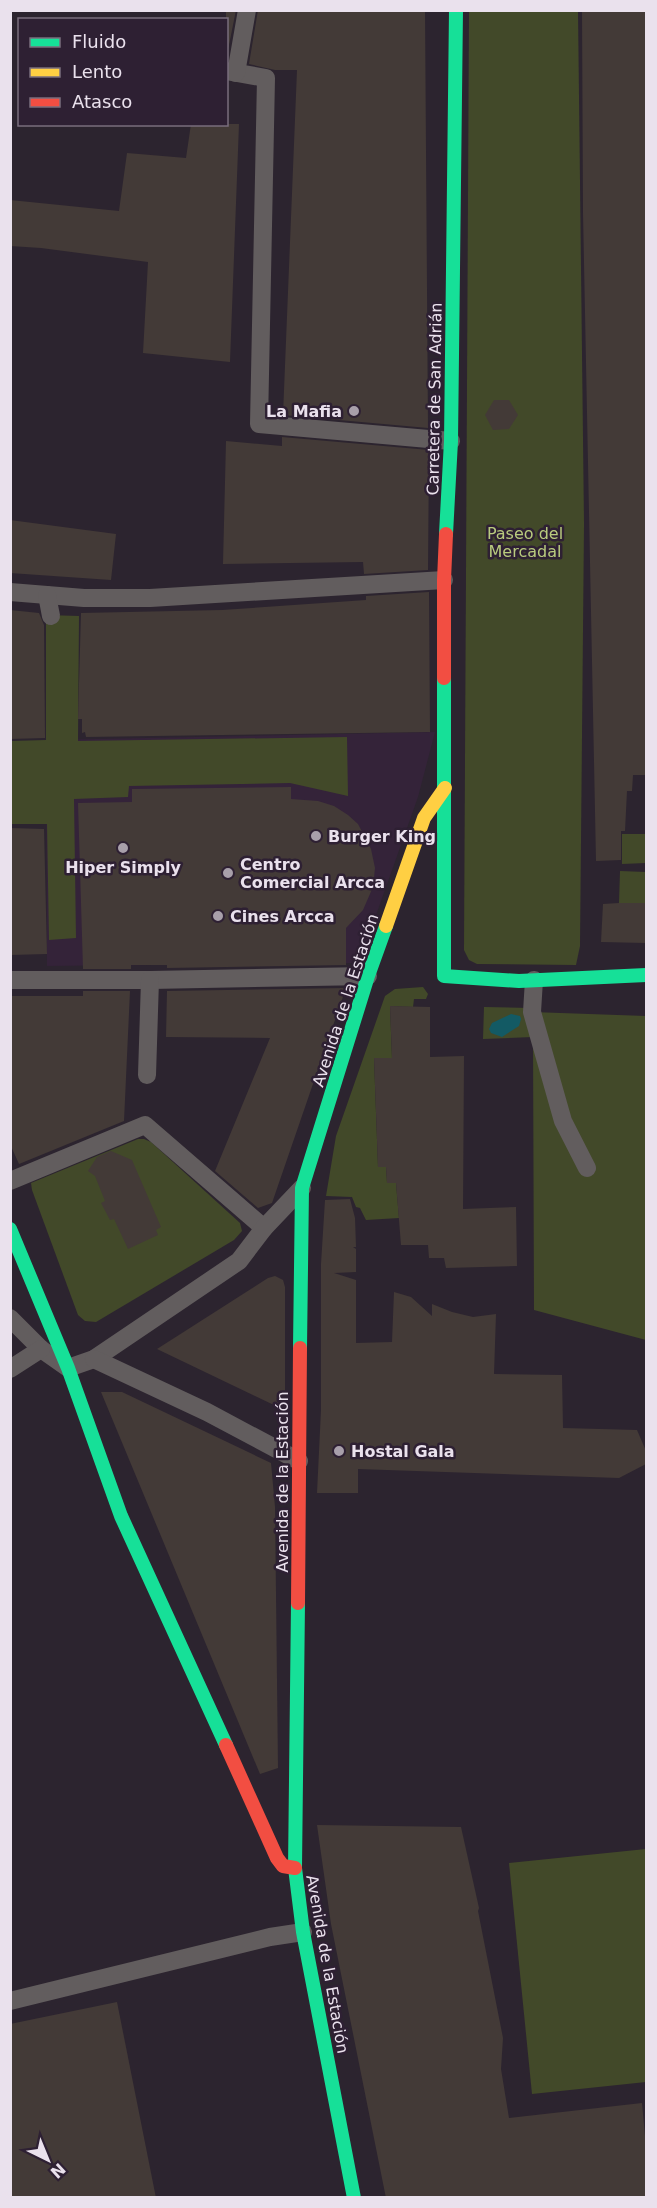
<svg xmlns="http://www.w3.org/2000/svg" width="657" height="2208" font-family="'DejaVu Sans',sans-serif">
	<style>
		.built { fill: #342339 }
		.green { fill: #424929 }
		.water { fill: #135a64 }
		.building { fill: #433a37 }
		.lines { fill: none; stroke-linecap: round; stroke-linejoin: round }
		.street { stroke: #625d5e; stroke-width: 18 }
		.fast { stroke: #16e098; stroke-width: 14 }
		.slow { stroke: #ffcf43; stroke-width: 14 }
		.jam { stroke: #f24e42; stroke-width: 14 }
		.poi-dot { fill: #a89faa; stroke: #2e2033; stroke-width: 2 }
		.labels { text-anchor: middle; stroke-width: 5; stroke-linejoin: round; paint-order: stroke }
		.street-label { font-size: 16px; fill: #eae1ed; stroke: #2e2033 }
		.poi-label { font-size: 16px; font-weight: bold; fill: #eae1ed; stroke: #2e2033; text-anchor: start }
		.park-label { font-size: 16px; fill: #b9cb7e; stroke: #2e2033 }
	</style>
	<rect width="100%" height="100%" fill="#2c242f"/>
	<path class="built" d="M435,732L418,797L359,963L47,966L46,740Z"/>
	<g class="green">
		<path d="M469,11H578L584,524L580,946L576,965L477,964L469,960L464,950Z"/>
		<path d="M46,615L79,616L78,741L347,737L348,796L290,783L129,786L128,797L74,799L76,938L49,940L47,824H11V741L46,740Z"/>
		<path d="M622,834H646V863L622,864Z"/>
		<path d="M620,871L646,872V903H619Z"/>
		<path d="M423,987L428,994L426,999H414L413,1007L390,1006L392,1058H374L378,1166L386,1167L387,1182L396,1183L399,1218L366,1220L360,1208L356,1207L352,1197L326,1196L336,1136L385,996L395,989Z"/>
		<path d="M484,1007L530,1008L532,1012L646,1016V1340L534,1310L533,1037L483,1039Z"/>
		<path d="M138,1139H144L151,1142L240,1223L242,1231L234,1240L96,1322L85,1321L78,1315L32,1190L31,1183Z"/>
		<path d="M646,1849V2082L532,2094L509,1863Z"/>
	</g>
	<path class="water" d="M511,1014L520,1016L521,1019L519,1026L502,1037L491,1033L489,1029L492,1023Z"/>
	<g class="building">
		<path d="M226,10H236L226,60Z"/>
		<path d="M258,10H425L428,428L283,415L297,70H275L249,64Z"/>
		<path d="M582,10H645L646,30V775H633L632,791H627L625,831H621V860L596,861L583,213Z"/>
		<path d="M191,124H239L230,362L143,353L148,262L41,248L10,246V200L119,211L127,153L186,158Z"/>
		<path d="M494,400H509L518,415L509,429L493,430L485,415Z"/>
		<path d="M282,437L429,450L428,570L364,574L363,562L223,564L226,441L282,446Z"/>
		<path d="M10,520L116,534L111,580L10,573Z"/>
		<path d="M429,592L430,732L86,737L85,732L82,733V719H78L81,613L222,610L366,600V596Z"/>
		<path d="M10,610L39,613L44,625L45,738L10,739Z"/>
		<path d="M291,787V799L318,801L334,806L348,815L358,824L371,849L375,868L373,887L363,910L346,928V965L167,968V965H131V969H83L78,803L132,802V789Z"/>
		<path d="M10,828L44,829L47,954L10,955Z"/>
		<path d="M619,903H646V943L601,942L603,904Z"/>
		<path d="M346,988L272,1203L258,1208L215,1171L270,1038L166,1037L167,991Z"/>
		<path d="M83,991H130L124,1121L19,1164L10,1144V996H83Z"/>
		<path d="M390,1006L430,1007V1057L464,1056L463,1209L516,1207L517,1266L446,1268L444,1258H429L428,1245H401L396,1183H387L386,1167H378L374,1058H392Z"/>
		<path d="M111,1151L132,1160L161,1227L156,1230L158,1235L128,1249L114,1219L110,1220L101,1203L105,1201L95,1176L88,1171L97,1157Z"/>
		<path d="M350,1199L355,1218L356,1247H353L356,1249V1272L334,1273L356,1280V1343L392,1342L394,1292L411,1297L432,1316V1304L452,1312L473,1317L496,1314L494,1374L562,1375L563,1428L637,1430L646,1451V1464L619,1478L358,1469V1493H317L321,1410V1264L325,1200Z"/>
		<path d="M275,1276L283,1280L285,1287V1400L276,1406L157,1349L268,1278Z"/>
		<path d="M101,1392H122L271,1463L275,1507L278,1768L260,1774Z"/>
		<path d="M317,1825L461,1827L479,1908L478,1911L503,2038L501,2069L509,2118L642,2103L646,2147V2198H386L331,1924Z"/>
		<path d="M117,2002L156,2198H10V2024Z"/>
	</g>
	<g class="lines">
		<g class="street">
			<path d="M226,71L266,78L259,424L451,441"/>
			<path d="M236,73L247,10"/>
			<path d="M10,592L84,598H150L444,580"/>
			<path d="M47,595L51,616"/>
			<path d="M10,980H150L368,976"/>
			<path d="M534,980L532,1012L563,1121L587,1168"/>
			<path d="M147,1075L150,980"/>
			<path d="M10,1181L145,1125L264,1228"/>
			<path d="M10,1318L41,1349L68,1368L94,1359L239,1261L264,1228L302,1188"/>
			<path d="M94,1359L207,1412L299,1461"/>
			<path d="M10,1369L41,1349"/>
			<path d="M10,2001L270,1937L303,1932"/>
		</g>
		<g class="fast">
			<path d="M446,534L451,441L456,10"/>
			<path d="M444,678V976L519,981L646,975"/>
			<path d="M10,1229L68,1368L121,1516L226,1745"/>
			<path d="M300,1348L302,1188L368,976L386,926"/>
			<path d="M298,1603L295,1868L303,1932L354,2198"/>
		</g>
		<path class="slow" d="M386,926L424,818L445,788"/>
		<g class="jam">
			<path d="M444,678V580L446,534"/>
			<path d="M298,1603L300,1348"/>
			<path d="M226,1745L277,1858L283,1866L295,1868"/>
		</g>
	</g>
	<g class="poi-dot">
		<circle cx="354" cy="411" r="6"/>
		<circle cx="316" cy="836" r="6"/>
		<circle cx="123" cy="848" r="6"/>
		<circle cx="228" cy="873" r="6"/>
		<circle cx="218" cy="916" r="6"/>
		<circle cx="339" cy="1451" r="6"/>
	</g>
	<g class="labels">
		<g class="street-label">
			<text transform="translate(434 399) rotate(-89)" y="6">Carretera de San Adrián</text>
			<text transform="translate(345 1000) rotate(-72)" y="6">Avenida de la Estación</text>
			<text transform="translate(282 1482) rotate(-90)" y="6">Avenida de la Estación</text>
			<text transform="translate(328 1964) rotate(80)" y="6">Avenida de la Estación</text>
		</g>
		<g class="poi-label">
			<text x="342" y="417" text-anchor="end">La Mafia</text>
			<text x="328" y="842">Burger King</text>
			<text x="240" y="870">Centro<tspan x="240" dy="18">Comercial Arcca</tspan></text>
			<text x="123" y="873" text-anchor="middle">Hiper Simply</text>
			<text x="230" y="922">Cines Arcca</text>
			<text x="351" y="1457">Hostal Gala</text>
		</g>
		<g class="park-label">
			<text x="525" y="539">Paseo del<tspan x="525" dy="18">Mercadal</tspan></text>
		</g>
	</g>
	<rect width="657" height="2208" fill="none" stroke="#eae1ed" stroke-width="24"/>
	<rect x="18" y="18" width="210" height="108" fill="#2e2033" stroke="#796d7d" stroke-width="1.5"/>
	<rect x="30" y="38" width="30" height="9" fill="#16e098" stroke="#796d7d" stroke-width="1.5"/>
	<text x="72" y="48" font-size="18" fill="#eae1ed">Fluido</text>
	<rect x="30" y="68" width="30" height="9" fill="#ffcf43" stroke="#796d7d" stroke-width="1.5"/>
	<text x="72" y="78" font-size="18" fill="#eae1ed">Lento</text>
	<rect x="30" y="98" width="30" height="9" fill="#f24e42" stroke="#796d7d" stroke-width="1.5"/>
	<text x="72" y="108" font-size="18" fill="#eae1ed">Atasco</text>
	<g transform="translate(48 2160) rotate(137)" stroke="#2e2033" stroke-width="4.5" paint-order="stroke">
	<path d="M0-4.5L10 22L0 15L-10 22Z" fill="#eae1ed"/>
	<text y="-9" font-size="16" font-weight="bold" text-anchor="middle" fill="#eae1ed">N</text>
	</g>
</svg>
